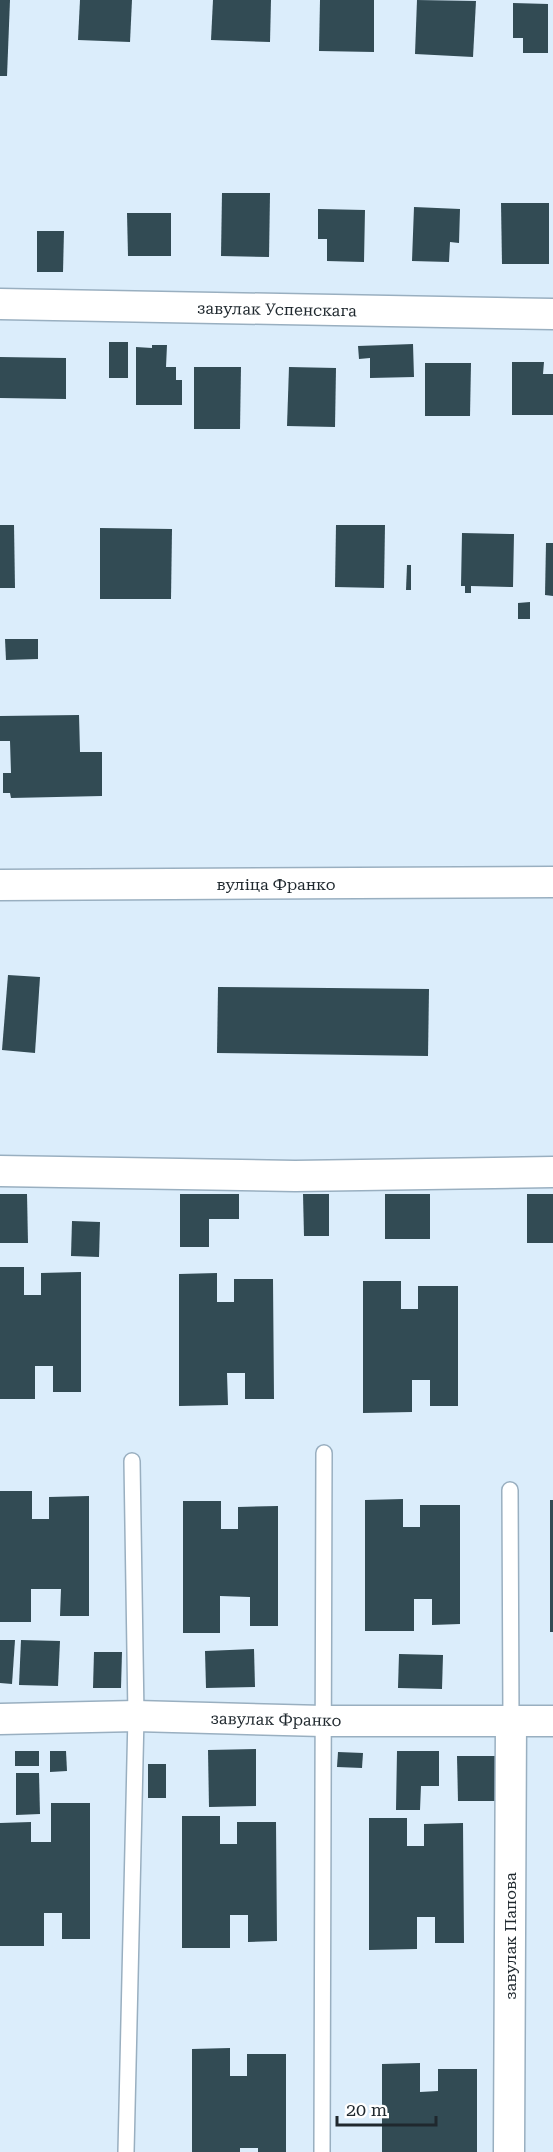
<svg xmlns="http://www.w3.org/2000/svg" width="553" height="2152" font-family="'Roboto Serif',serif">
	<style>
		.building { fill: #324b54 }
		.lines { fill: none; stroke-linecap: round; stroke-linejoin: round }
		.lane-casing { stroke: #99afc0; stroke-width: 18 }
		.street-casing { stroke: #99afc0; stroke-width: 33 }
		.lane { stroke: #fff; stroke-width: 15 }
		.street { stroke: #fff; stroke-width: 30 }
		.labels { text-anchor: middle; stroke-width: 6; stroke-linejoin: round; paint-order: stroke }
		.street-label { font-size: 16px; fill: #1f282e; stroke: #fff }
	</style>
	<rect width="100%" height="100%" fill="#dbedfb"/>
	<g class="building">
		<path d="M0,0H10L7,76H0Z"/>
		<path d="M80,0H132L130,42L78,40Z"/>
		<path d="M213,0H271L270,42L211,40Z"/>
		<path d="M320,0H374V52L319,51Z"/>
		<path d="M417,0L476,1L473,57L415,54Z"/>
		<path d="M513,3L548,4V53H523V38H513Z"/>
		<path d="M222,193H270L269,257L221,256Z"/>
		<path d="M501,203H549V264H502Z"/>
		<path d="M414,207L460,209L459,243L450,242L449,262L412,261Z"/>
		<path d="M318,209L365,210L364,262L327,261V239H318Z"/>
		<path d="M127,213H171V256H128Z"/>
		<path d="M37,231H64L63,272H37Z"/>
		<rect x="109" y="342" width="19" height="36"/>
		<path d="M413,344L414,377L370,378V358L359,359L358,346Z"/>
		<path d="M152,345H167L166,367H176V380H182V405H136V347L152,348Z"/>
		<path d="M0,357L66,358V399L0,398Z"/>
		<path d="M512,362H544L543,374H553V415H512Z"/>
		<path d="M425,363H471L470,416H425Z"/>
		<path d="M194,367H241L240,429H194Z"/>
		<path d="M289,367L336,368L335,427L287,426Z"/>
		<path d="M0,525H14L15,588H0Z"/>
		<path d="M336,525H385L384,588L335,587Z"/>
		<path d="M100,528L172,529L171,599H100Z"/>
		<path d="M462,533L514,534L513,587L471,586V593H465V586H461Z"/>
		<path d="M546,543H553V596L545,595Z"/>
		<path d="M407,565H411V590H406Z"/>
		<path d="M530,602V619H518V603Z"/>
		<path d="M5,639H38V659L6,660Z"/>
		<path d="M79,715L80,752H102V796L11,798L10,793H3V773H11L10,741H0V716Z"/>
		<path d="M8,975L40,977L35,1053L2,1050Z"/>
		<path d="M218,987L429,989L428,1056L217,1053Z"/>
		<path d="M0,1194H27L28,1243H0Z"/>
		<path d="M180,1194H239V1219H209V1247H180Z"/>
		<path d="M303,1194H329V1236H304Z"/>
		<rect x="385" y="1194" width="45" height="45"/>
		<rect x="527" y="1194" width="26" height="49"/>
		<path d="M72,1221L100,1222L99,1257L71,1256Z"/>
		<path d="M0,1267H24V1295H41V1273L81,1272V1392H53V1366H35V1399H0Z"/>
		<path d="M217,1273V1302H234V1279H273L274,1399H245V1373H227L228,1405L179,1406V1274Z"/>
		<path d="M363,1281H401V1309H418V1286H458V1406H430V1380H412V1412L363,1413Z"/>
		<path d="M0,1491H32V1519H49V1497L89,1496V1616H60L61,1589H31V1622H0Z"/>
		<path d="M403,1499V1527H420V1505H460V1624L432,1625V1599H414V1631H365V1500Z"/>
		<rect x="550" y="1500" width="3" height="132"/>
		<path d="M183,1501H221V1529H238V1507L278,1506V1626H250V1597L220,1596V1633H183Z"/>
		<path d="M0,1640H15L12,1684L0,1683Z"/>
		<path d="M21,1640L60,1641L58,1686L19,1685Z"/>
		<path d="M254,1649L255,1687L206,1688L205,1651Z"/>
		<path d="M94,1652H122L121,1688H93Z"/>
		<path d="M399,1654L443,1655L442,1689L398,1688Z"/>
		<path d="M256,1749V1806L209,1807L208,1750Z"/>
		<rect x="15" y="1751" width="24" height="15"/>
		<path d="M50,1751H66L67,1771L50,1772Z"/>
		<path d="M397,1751H439V1786H421L420,1810H396Z"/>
		<path d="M338,1752L363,1753L362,1768L337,1767Z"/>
		<path d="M457,1756H499V1801H458Z"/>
		<rect x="148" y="1764" width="18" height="34"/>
		<path d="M16,1773H39L40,1814L16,1815Z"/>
		<path d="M51,1803H90V1939H62V1913H44V1946H0V1823L31,1822V1842H51Z"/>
		<path d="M182,1816H220V1844H237V1822H276L277,1941L248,1942V1915H230V1948H182Z"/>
		<path d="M369,1818H407V1846H424V1824L463,1823L464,1943H435V1917H417V1949L369,1950Z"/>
		<path d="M230,2048V2076H247V2054H286V2152H258V2148H240V2152H192V2049Z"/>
		<path d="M420,2063V2092L438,2091V2069H477V2152H382V2064Z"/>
	</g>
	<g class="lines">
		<defs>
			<g id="lane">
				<path d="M510,1490L511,1720"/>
				<path d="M126,2152L136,1716L132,1461"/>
				<path d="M322,2152L324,1453"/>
			</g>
			<g id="street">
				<path d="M0,304L553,314"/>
				<path d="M0,885L553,882"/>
				<path d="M0,1171L295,1176L553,1172"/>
				<path d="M0,1719L136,1716L323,1721H553"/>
				<path d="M509,2152L511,1720"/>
			</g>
		</defs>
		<use href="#lane" class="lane-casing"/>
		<use href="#street" class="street-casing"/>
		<use href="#lane" class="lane"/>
		<use href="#street" class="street"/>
	</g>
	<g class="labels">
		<g class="street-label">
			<text transform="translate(277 309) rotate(1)" y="6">завулак Успенскага</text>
			<text x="276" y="890">вуліца Франко</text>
			<text transform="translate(276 1719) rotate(1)" y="6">завулак Франко</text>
			<text transform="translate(510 1936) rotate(-90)" y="6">завулак Папова</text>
		</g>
	</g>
	<path d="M337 2116v9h99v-9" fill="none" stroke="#1f282e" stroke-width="3"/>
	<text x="346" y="2116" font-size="18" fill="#1f282e" stroke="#ffffff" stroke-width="4.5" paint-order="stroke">20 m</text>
</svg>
